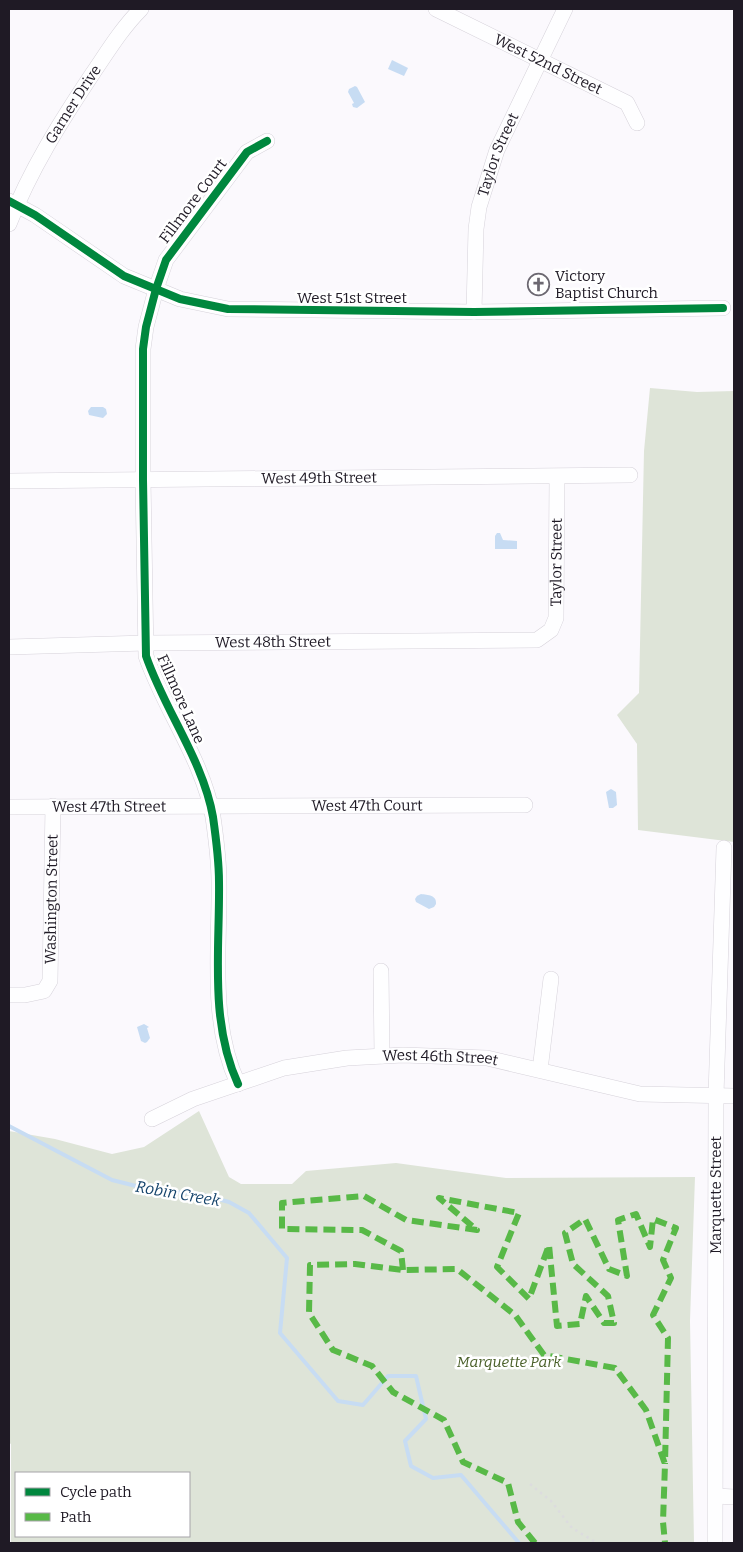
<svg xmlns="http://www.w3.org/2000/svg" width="743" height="1552" font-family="Bitter,serif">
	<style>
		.green { fill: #dee4d8; fill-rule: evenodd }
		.water { fill: #c7dcf3 }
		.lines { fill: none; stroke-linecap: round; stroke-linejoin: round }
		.stream { stroke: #c7dcf3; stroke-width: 4 }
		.minor-casing { stroke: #d6d2da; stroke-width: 16 }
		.path { stroke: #dcdcde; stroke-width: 2.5; stroke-dasharray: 2.5 4; stroke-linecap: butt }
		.minor { stroke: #fefeff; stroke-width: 15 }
		.quiet { stroke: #58b947; stroke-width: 6; stroke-dasharray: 12 6; stroke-linecap: butt }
		.cycleway-casing { stroke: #fff; stroke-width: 11 }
		.cycleway { stroke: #00873e; stroke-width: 8 }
		.labels { text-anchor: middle; stroke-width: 5; stroke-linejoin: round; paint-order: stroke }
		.street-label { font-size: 15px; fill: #1f1a25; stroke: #fff }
		.poi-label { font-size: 15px; fill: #1f1a25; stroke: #fff; text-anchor: start }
		.park-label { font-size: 15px; font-style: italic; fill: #4a6029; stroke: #fff }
		.water-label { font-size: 16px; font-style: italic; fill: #14436b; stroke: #fff }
	</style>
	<rect width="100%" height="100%" fill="#fbf9fd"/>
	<g class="green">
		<path d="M650,388L697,392L734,391V842L638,830L637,744L617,715L639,693L644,451Z"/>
		<path d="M199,1111L229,1177L241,1184H292L306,1171L396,1163L506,1178L695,1177L690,1321L694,1543H11V1444L9,1443V1131L55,1139L112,1154L144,1147ZM189,1473V1536H16V1473Z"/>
	</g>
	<g class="water">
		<path d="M392,60L408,68L404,76L388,69Z"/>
		<path d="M355,86L357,87L365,102L357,108L353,107L352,104L354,103L348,92L349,89Z"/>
		<path d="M91,407H103L106,409L107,414L103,418L89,415L88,411Z"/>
		<path d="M497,533H500L503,540L517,541V549H495V536Z"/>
		<path d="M611,789L616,792L617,805L613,808H609L606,792Z"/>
		<path d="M421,894C428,895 437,895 436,904L434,907L429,909L416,902L415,899L417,896Z"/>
		<path d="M144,1024L149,1027L147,1028L150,1038L147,1042L145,1043L141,1041L137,1027Z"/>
	</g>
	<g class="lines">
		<path class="stream" d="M9,1126L112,1180L144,1188L203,1195L229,1202L249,1213L287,1258L280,1333L338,1401L363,1405L388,1376H416L426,1419L405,1441L411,1466L433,1478L461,1475L519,1543"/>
		<defs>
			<g id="minor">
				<path id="s1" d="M436,9L627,103L637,123"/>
				<path d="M9,201L35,215L124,276L180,299L228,309L474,312L723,308"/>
				<path id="s2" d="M9,224C30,170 61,121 93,73C108,51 122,28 141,9"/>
				<path id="s3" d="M474,312L476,229L479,207L497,150L565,9"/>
				<path id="s4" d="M9,481L630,475"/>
				<path id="s5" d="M9,647L146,643L537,640L551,630L556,618L557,477"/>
				<path id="s6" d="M9,807L525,805"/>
				<path d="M381,971L382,1056"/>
				<path id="s7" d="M9,995H25L44,991L50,981L53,806"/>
				<path d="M540,1070L551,979"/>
				<path d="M238,1084C209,1021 220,948 219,882C219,861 216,838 213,817C203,760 165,711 146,656L143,480V349L146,327L156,289L166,260L247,152L267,141"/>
				<path id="s8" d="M152,1119L193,1099L284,1068L347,1058L403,1055L487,1058L640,1094L734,1096"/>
				<path d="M716,1496L734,1497"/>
				<path id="s9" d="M715,1543L716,1095L724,848"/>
			</g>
		</defs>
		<use href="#minor" class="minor-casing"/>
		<path class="path" d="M530,1484L551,1501L572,1528L597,1543"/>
		<use href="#minor" class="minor"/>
		<g class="quiet">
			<path d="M403,1270L401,1251L362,1230L282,1229V1203L364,1196L406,1220L477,1230L439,1198L519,1213L497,1267L529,1299L549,1245L557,1326L580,1324L586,1296L604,1323H614L608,1296L573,1264L565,1233L585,1219L609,1269L627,1276L618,1220L636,1214L650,1247L653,1219L676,1228L663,1260L671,1278L653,1315L668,1338L665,1464"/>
			<path d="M535,1543L518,1522L508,1483L463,1462L444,1420L393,1392L372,1366L333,1350L309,1313L310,1265L355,1264L403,1270L457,1269L515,1315L544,1355L615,1368L646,1410L665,1464L663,1522L665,1543"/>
		</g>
		<defs>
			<g id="cycleway">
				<path d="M9,201L35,215L124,276L180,299L228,309L474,312L723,308"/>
				<path d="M238,1084C209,1021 220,948 219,882C219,861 216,838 213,817C203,760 165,711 146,656L143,480V349L146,327L156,289L166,260L247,152L267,141"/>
			</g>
		</defs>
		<use href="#cycleway" class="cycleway-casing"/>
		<use href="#cycleway" class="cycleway"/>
	</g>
	<defs>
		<symbol id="church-ring" viewBox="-11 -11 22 22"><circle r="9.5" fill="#fff" stroke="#6c6871" stroke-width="1.5"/><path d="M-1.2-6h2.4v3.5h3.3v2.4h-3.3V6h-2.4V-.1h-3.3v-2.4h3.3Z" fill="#6c6871"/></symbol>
	</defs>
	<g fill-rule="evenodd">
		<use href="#church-ring" x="526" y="272" width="25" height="25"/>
	</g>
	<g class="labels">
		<g class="street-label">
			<text dy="5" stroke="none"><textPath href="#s1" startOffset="125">West 52nd Street</textPath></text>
			<text dy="5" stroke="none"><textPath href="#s2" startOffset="136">Garner Drive</textPath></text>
			<text dy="5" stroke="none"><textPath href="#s3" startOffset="161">Taylor Street</textPath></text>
			<text transform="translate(193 201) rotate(-53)" y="5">Fillmore Court</text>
			<text x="352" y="303">West 51st Street</text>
			<text dy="5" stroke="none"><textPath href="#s4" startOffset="310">West 49th Street</textPath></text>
			<text dy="5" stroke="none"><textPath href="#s5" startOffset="614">Taylor Street</textPath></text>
			<text dy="5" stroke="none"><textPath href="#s5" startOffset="264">West 48th Street</textPath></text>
			<text transform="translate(181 699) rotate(66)" y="5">Fillmore Lane</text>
			<text dy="5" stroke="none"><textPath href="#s6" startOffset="100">West 47th Street</textPath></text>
			<text dy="5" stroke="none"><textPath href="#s6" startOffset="358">West 47th Court</textPath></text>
			<text dy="5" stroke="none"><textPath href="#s7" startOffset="129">Washington Street</textPath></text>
			<text dy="5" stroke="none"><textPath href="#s8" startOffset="299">West 46th Street</textPath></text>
			<text dy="5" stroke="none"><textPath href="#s9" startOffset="348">Marquette Street</textPath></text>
		</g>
		<g class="poi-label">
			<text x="555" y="281">Victory<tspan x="555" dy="17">Baptist Church</tspan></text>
		</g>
		<g class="park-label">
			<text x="509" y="1367">Marquette Park</text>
		</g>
		<g class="water-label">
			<text transform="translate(178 1193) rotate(10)" y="6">Robin Creek</text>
		</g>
	</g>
	<rect width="743" height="1552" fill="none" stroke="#1f1a25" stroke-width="20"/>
	<rect x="15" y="1472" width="175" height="65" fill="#ffffff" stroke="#a5a3a8"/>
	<rect x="25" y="1488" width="25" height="8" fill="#00873e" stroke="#a5a3a8"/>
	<text x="60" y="1497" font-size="15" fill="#1f1a25">Cycle path</text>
	<rect x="25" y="1513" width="25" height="8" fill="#58b947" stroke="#a5a3a8"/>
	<text x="60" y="1522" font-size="15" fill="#1f1a25">Path</text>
</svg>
